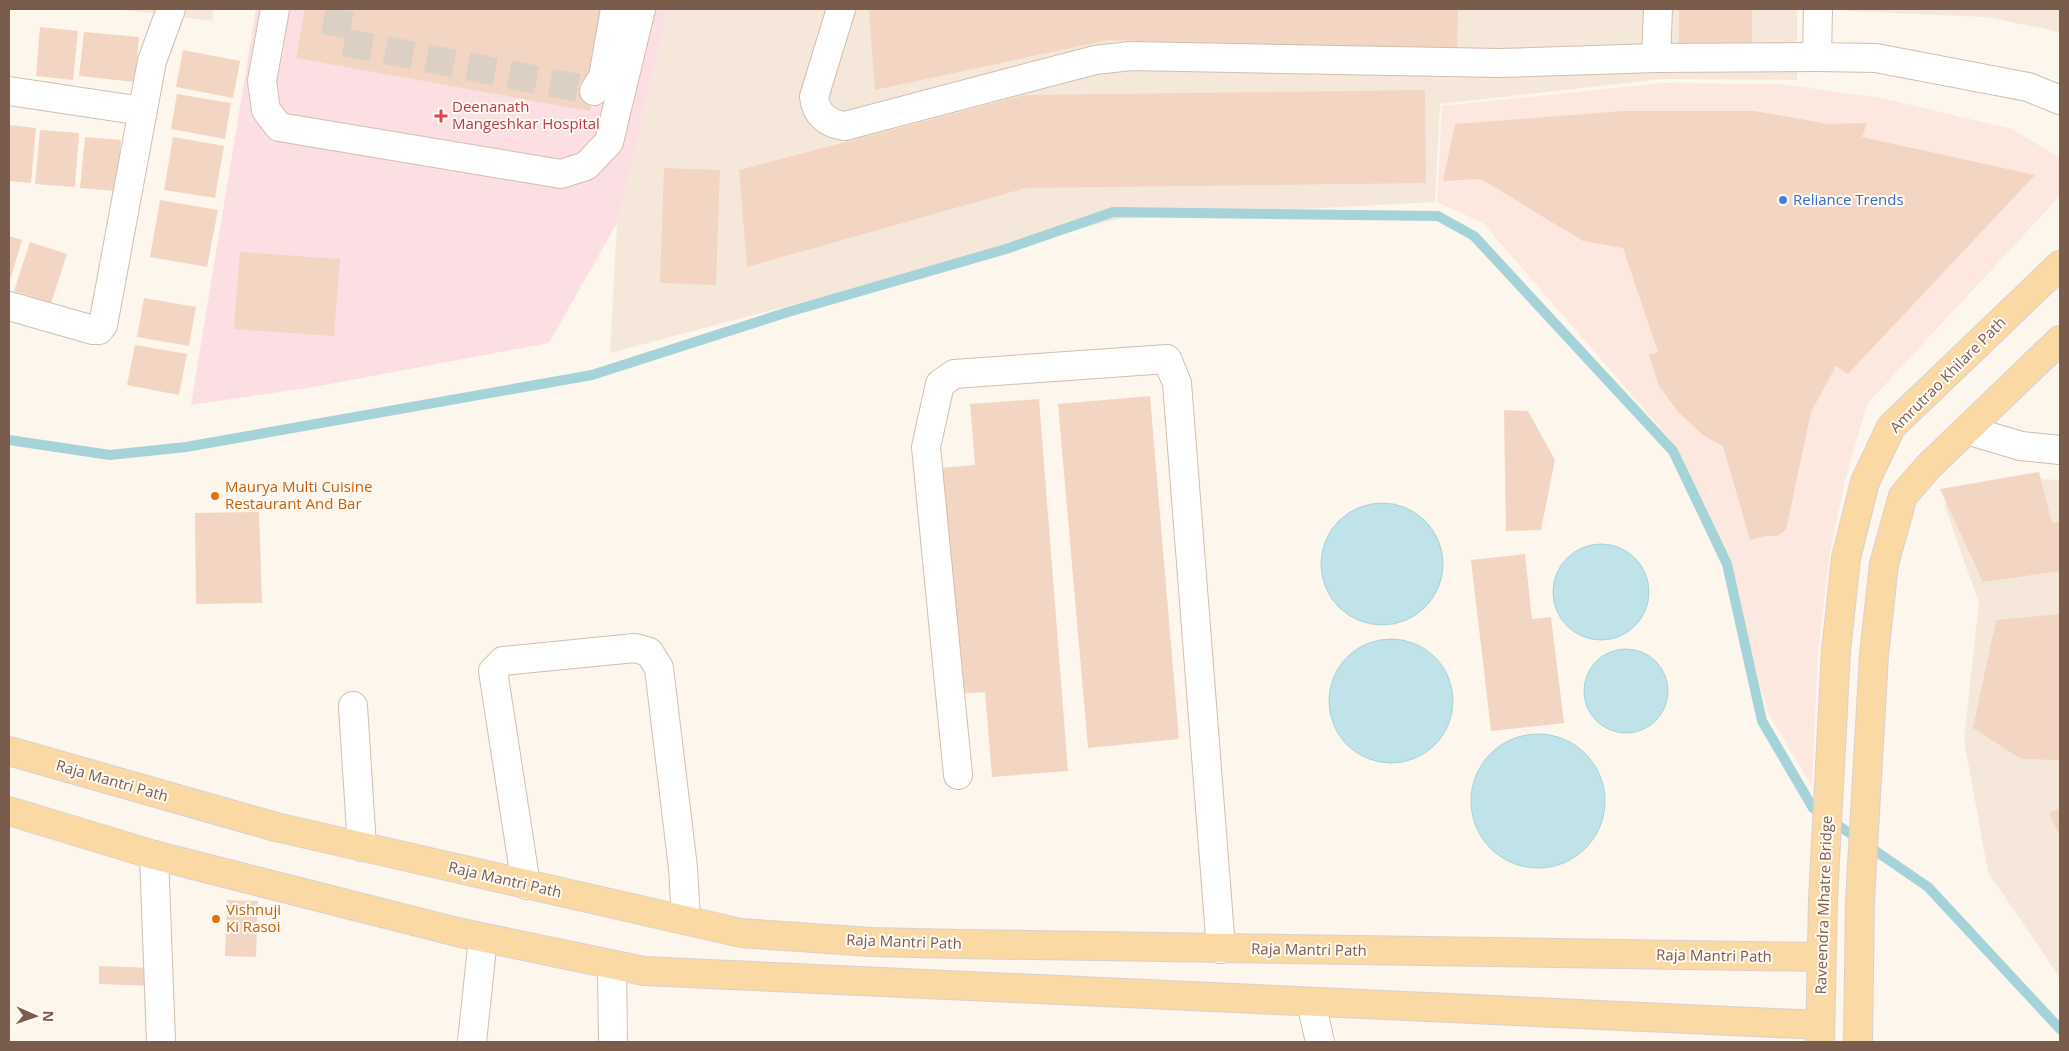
<svg xmlns="http://www.w3.org/2000/svg" width="2069" height="1051" font-family="'Open Sans',sans-serif">
	<style>
		.residential { fill: #f5e8da }
		.commercial { fill: #fde8e0 }
		.medical { fill: #fbdfe3 }
		.water { fill: #bfe3e8; stroke: #a5d3da }
		.lines { fill: none; stroke-linecap: round; stroke-linejoin: round }
		.stream { stroke: #a5d3da; stroke-width: 10 }
		.building { fill: #f3d5c3 }
		.minor-tunnel { stroke: #dcd0c4; stroke-width: 28; stroke-dasharray: 28 14; stroke-linecap: butt }
		.minor-casing { stroke: #d1beb0; stroke-width: 30 }
		.major-casing { stroke: #dad1cd; stroke-width: 30 }
		.minor { stroke: #fff; stroke-width: 28 }
		.major { stroke: #fbd9a5; stroke-width: 28 }
		.health-dot { fill: #e0444e; stroke: #fffaf3; stroke-width: 2 }
		.shop-dot { fill: #3f7fe0; stroke: #fffaf3; stroke-width: 2 }
		.food-dot { fill: #e8710a; stroke: #fffaf3; stroke-width: 2 }
		.labels { text-anchor: middle; stroke-width: 4; stroke-linejoin: round; paint-order: stroke }
		.health-label { font-size: 15px; fill: #be3a42; stroke: #fffaf3; text-anchor: start }
		.shop-label { font-size: 15px; fill: #366cbe; stroke: #fffaf3; text-anchor: start }
		.street-label { font-size: 15px; fill: #7a5c4d; stroke: #fffaf3 }
		.food-label { font-size: 15px; fill: #c56008; stroke: #fffaf3; text-anchor: start }
	</style>
	<rect width="100%" height="100%" fill="#fdf6ec"/>
	<g class="residential">
		<path d="M117,9H214L212,21Z"/>
		<path d="M669,9H1797V80L1662,79L1440,104L1435,202L1117,219L610,353L617,223Z"/>
		<path d="M1846,9H2060V32L1987,17L1846,11Z"/>
		<path d="M2018,478L2060,480V978L1988,872L1964,740L1979,603L1944,504Z"/>
	</g>
	<path class="commercial" d="M1662,83L1780,84L1881,98L2012,129L2060,158V196L1867,404L1845,481L1830,553L1818,650L1812,787L1767,711L1727,556L1669,438L1483,223L1437,202L1442,106Z"/>
	<path class="medical" d="M256,9H669L617,223L549,343L314,387L191,405Z"/>
	<g class="water">
		<circle cx="1382" cy="564" r="61"/>
		<circle cx="1601" cy="592" r="48"/>
		<circle cx="1391" cy="701" r="62"/>
		<circle cx="1626" cy="691" r="42"/>
		<circle cx="1538" cy="801" r="67"/>
	</g>
	<g class="lines">
		<path class="stream" d="M9,440L110,455L186,447L592,375L788,312L1006,249L1113,212L1438,216L1474,236L1673,451L1727,564L1762,721L1813,808L1928,887L2060,1029"/>
	</g>
	<g class="building">
		<path d="M305,9H608L590,111L296,58Z"/>
		<path d="M879,9H1458L1457,53L1108,40L875,90L869,11Z"/>
		<rect x="1679" y="9" width="73" height="37"/>
		<path d="M40,27L78,31L73,80L36,76Z"/>
		<path d="M84,32L139,37L135,82L79,76Z"/>
		<path d="M183,50L240,61L233,98L176,87Z"/>
		<path d="M1425,90L1426,183L1026,188L747,267L739,170L1025,95Z"/>
		<path d="M177,94L231,103L225,139L171,129Z"/>
		<path d="M1623,111H1755L1828,124L1867,123L1862,137L2035,175L1848,374L1836,366L1811,412L1786,530L1777,536H1765L1750,540L1723,446L1704,436L1678,412L1659,386L1649,355L1658,352L1623,248L1583,241L1481,179L1443,181L1455,124Z"/>
		<path d="M9,125L36,128L31,183L9,181Z"/>
		<path d="M40,130L79,133L75,187L35,184Z"/>
		<path d="M85,137L121,140L116,191L80,188Z"/>
		<path d="M173,137L224,146L215,198L164,190Z"/>
		<path d="M664,168L720,170L716,285L660,283Z"/>
		<path d="M160,200L218,210L207,267L150,257Z"/>
		<path d="M9,236L22,240L9,284Z"/>
		<path d="M30,242L67,254L51,303L14,291Z"/>
		<path d="M240,252L340,259L334,336L234,329Z"/>
		<path d="M144,298L196,307L189,346L137,337Z"/>
		<path d="M135,345L187,354L179,395L127,385Z"/>
		<path d="M1150,396L1179,739L1088,748L1058,404Z"/>
		<path d="M1039,399L1068,771L992,777L985,692L957,694L940,468L975,465L970,404Z"/>
		<path d="M1504,410L1528,411L1555,460L1541,530L1506,531Z"/>
		<path d="M2039,472L2052,523L2060,522V571L1983,582L1940,489Z"/>
		<path d="M259,512L262,603L196,604L195,513Z"/>
		<path d="M1525,554L1532,619L1551,617L1564,723L1491,731L1471,560Z"/>
		<path d="M2060,614V760L2021,759L1973,728L1996,620Z"/>
		<path d="M2060,808V837L2049,813Z"/>
		<path d="M227,900L258,901L256,957L225,956Z"/>
		<path d="M99,966L156,968L155,986L99,984Z"/>
	</g>
	<g class="lines">
		<path class="minor-tunnel" d="M340,9L334,40L594,91"/>
		<defs>
			<g id="minor">
				<path d="M275,9L262,81L266,110L279,127L561,174L586,166L609,142L641,9"/>
				<path d="M841,9L814,97C816,115 828,124 845,126L1057,70L1095,60L1131,56L1500,63L1656,58L1817,57"/>
				<path d="M1818,9L1817,57L1876,58L2028,87L2060,100"/>
				<path d="M1656,58L1658,9"/>
				<path d="M9,91L142,111"/>
				<path d="M594,91L603,77L615,9"/>
				<path d="M9,306L93,330H99L103,325L152,61L171,9"/>
				<path d="M1967,430L2021,446L2060,450"/>
				<path d="M353,706L362,847"/>
				<path d="M958,775L926,447L940,384L954,374L1167,359L1177,383L1221,949"/>
				<path d="M154,855L161,1042"/>
				<path d="M526,885L493,671L503,661L635,648L649,652L659,668L683,868L686,920"/>
				<path d="M612,965L613,1042"/>
				<path d="M1311,1002L1320,1042"/>
				<path d="M472,1042L483,938"/>
			</g>
			<g id="major">
				<path d="M9,751L276,827L741,933L871,942L960,944L1821,957"/>
				<path d="M9,811L154,855L461,933L644,971L1820,1025"/>
				<path d="M1820,1042L1823,900L1836,651L1846,558L1865,482L1891,427L2060,265"/>
				<path d="M1858,1042L1860,901L1874,655L1884,564L1903,496L1928,467L2060,340"/>
			</g>
		</defs>
		<use href="#minor" class="minor-casing"/>
		<use href="#major" class="major-casing"/>
		<use href="#minor" class="minor"/>
		<use href="#major" class="major"/>
	</g>
	<path class="health-dot" d="M438.5 108.5h5v5h5v5h-5v5h-5v-5h-5v-5h5z"/>
	<circle class="shop-dot" cx="1783" cy="200" r="5"/>
	<g class="food-dot">
		<circle cx="215" cy="496" r="5"/>
		<circle cx="216" cy="919" r="5"/>
	</g>
	<g class="labels">
		<g class="health-label">
			<text x="452" y="112">Deenanath<tspan x="452" dy="17">Mangeshkar Hospital</tspan></text>
		</g>
		<g class="shop-label">
			<text x="1793" y="205">Reliance Trends</text>
		</g>
		<g class="street-label">
			<text transform="translate(1948 375) rotate(-45)" y="5">Amrutrao Khilare Path</text>
			<text transform="translate(112 781) rotate(16)" y="5">Raja Mantri Path</text>
			<text transform="translate(505 880) rotate(13)" y="5">Raja Mantri Path</text>
			<text transform="translate(1824 905) rotate(-88)" y="5">Raveendra Mhatre Bridge</text>
			<text transform="translate(904 942) rotate(2)" y="5">Raja Mantri Path</text>
			<text transform="translate(1309 950) rotate(1)" y="5">Raja Mantri Path</text>
			<text transform="translate(1714 956) rotate(1)" y="5">Raja Mantri Path</text>
		</g>
		<g class="food-label">
			<text x="225" y="492">Maurya Multi Cuisine<tspan x="225" dy="17">Restaurant And Bar</tspan></text>
			<text x="226" y="915">Vishnuji<tspan x="226" dy="17">Ki Rasoi</tspan></text>
		</g>
	</g>
	<rect width="2069" height="1051" fill="none" stroke="#7a5c4d" stroke-width="20"/>
	<g transform="translate(35 1016) rotate(92)" stroke="#fffaf3" stroke-width="4" paint-order="stroke">
	<path d="M0-4L9 19L0 12L-9 19Z" fill="#7a5c4d"/>
	<text y="-8" font-size="14" font-weight="bold" text-anchor="middle" fill="#7a5c4d">N</text>
	</g>
</svg>
